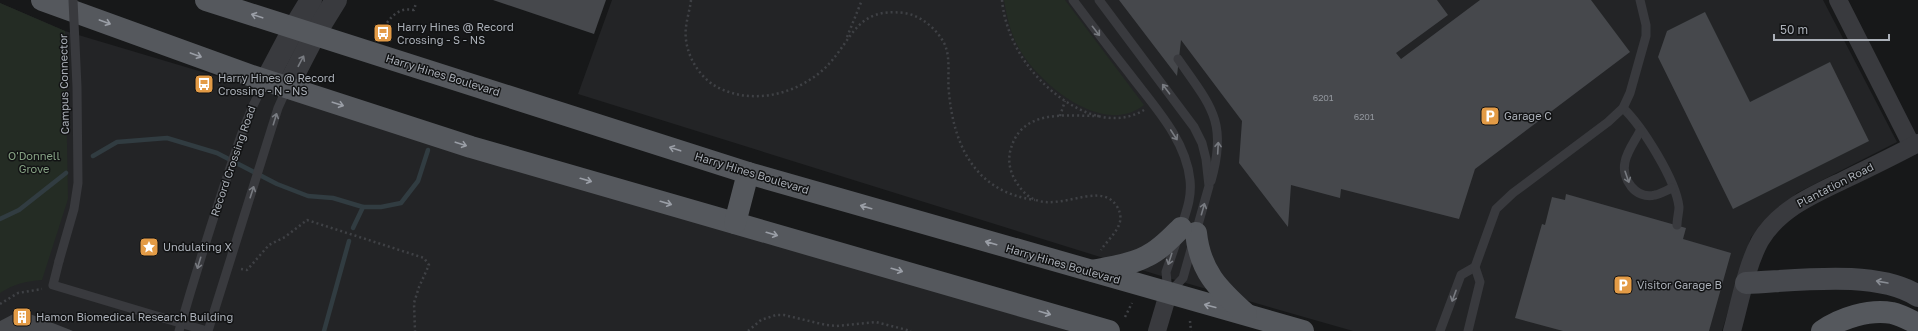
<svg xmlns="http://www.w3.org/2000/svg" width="1918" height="331" font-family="'Golos Text',sans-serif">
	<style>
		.built { fill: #232426 }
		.green { fill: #242c24 }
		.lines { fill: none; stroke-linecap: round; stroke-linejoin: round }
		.stream { stroke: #313c41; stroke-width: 4.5 }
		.building { fill: #46484c }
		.path { stroke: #3f4145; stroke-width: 2.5; stroke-dasharray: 2 3; stroke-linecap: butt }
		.service { stroke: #393a3e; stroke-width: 9 }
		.minor { stroke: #393a3e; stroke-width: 18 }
		.tertiary { stroke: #393a3e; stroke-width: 22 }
		.secondary { stroke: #47494e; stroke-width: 22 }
		.primary { stroke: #55585d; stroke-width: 22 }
		.service-bridge { stroke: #393a3e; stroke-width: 9 }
		.oneway { stroke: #9a9ea6 }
		.oneway2 { stroke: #787b81 }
		.oneway3 { stroke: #888c93 }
		.labels { text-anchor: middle; stroke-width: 3; stroke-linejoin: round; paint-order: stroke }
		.number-label { font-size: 9px; fill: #92969d }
		.poi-label { font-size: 11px; fill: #abb0b8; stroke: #121314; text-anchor: start }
		.street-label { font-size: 11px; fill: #abb0b8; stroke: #121314 }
		.park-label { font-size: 11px; fill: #85a183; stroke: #121314 }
	</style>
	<rect width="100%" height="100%" fill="#171819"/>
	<g class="built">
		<path d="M612,0H1823L1897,142L1797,193L1751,237L1722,331H1353L1158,275L578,94Z"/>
		<path d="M0,3L65,31L1069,331H0Z"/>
	</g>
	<g class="green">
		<path d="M1004,0H1065L1144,105C1104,137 1042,86 1021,52C1011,36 1007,18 1004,0Z"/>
		<path d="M0,3L65,31L68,199L42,280C26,281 14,284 0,293Z"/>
	</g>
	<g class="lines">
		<g class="stream">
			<path d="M93,156L117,142L167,138L217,153L277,184L308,196L333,198L363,207"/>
			<path d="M0,219L19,210L66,173"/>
			<path d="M353,228L363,207H381L401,203L418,181L428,150"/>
			<path d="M324,331L349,241"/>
		</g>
	</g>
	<g class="building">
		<path d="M493,0H606L594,34Z"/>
		<path d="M1119,0H1437L1448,15L1396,53L1401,59L1480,0H1591L1630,52L1475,169L1459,219L1341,189L1340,198L1291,185L1288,227L1239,163L1242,121L1181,40L1177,76Z"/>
		<path d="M1705,12L1750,102L1830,62L1869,141L1733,209L1658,57L1667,31Z"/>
		<path d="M1566,194L1686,228L1683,239L1731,253L1709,331H1563L1515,318L1542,224L1545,225L1552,197L1565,200Z"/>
		<path d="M21,310L25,312L73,331H0V321Z"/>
	</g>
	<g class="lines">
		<g class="path">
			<path d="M691,0C690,9 687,18 686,27C683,50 697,76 717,87C753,106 800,94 828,65C853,38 857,7 904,13C921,15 938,30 945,45C951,60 947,77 949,93C954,147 976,192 1035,200"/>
			<path d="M1002,0C1004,24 1015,49 1029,67C1054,100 1104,134 1144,110"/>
			<path d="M380,36C386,22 396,6 414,10L416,3"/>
			<path d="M847,37L862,0"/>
			<path d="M1060,116L1065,101"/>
			<path d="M1099,116C1065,116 1020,108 1010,152C1007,166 1013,180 1023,191C1049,221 1097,178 1116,205C1129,224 1110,236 1101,250"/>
			<path d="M241,269L247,270L269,245L285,237L307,220L424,258L429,265L419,287L414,303L415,331"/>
			<path d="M0,304L18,293L42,289"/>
			<path d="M1125,317L1132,303"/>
			<path d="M1190,321L1191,331"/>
			<path d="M748,331L761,320L776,315H784L826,325L836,326L876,322L911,331"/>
		</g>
		<g class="service">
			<path d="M1073,0C1091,24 1110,49 1129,73C1153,105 1186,139 1190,180C1192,198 1186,212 1181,228"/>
			<path d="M1099,0L1194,127L1202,143L1206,159L1209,186L1183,278L1169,293"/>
			<path d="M1178,59C1211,106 1228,122 1211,181"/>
			<path d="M1623,108C1642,126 1676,180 1679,207C1679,212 1677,219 1677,225"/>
			<path d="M1640,131C1635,141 1627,151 1625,162C1621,179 1636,200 1655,195C1661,194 1667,190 1672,188"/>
			<path d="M59,261L53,285L207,331"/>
			<path d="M1168,292L1166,272L1177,240"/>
			<path d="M179,331C194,279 210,228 227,177C238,144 248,111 266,81"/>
			<path d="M208,331L278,108L287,88"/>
			<path d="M1440,331L1461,275L1475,267"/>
			<path d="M1468,331L1480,282L1475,267L1496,209L1513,193L1608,122L1623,108L1630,93L1646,36V25L1640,0"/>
		</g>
		<g class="minor">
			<path d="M1838,0L1912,146"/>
			<path d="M1157,331L1168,294"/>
			<path d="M1732,331C1740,303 1746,267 1760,241C1779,209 1813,195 1844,180C1869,168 1894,156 1918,143"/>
		</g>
		<g class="tertiary">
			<path d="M266,81L294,28L311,0"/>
			<path d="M287,88L315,34L336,0"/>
		</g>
		<path class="secondary" d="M1746,283C1795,281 1876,269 1918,296"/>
		<g class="primary">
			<path d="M42,0L252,76L471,147L1109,331"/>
			<path d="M206,0L748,173L1303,331"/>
			<path d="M735,223L748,173"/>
			<path d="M1196,233C1200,271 1218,289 1246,314"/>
			<path d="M1093,271C1110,267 1131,265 1147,256C1160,250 1171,238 1181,228"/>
			<path d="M1822,331C1841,318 1869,309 1892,313C1901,315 1910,320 1918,324"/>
		</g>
		<path class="service-bridge" d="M59,261L74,209L78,183L77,87L73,0"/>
	</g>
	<defs><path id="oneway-shaft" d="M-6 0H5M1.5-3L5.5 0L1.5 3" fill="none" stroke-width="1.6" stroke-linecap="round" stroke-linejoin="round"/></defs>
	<g class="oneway">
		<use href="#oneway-shaft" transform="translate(257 16) rotate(-162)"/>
		<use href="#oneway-shaft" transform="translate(105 22) rotate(20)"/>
		<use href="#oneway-shaft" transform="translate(196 55) rotate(20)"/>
		<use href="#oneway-shaft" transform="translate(338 104) rotate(18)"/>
		<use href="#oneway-shaft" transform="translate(461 144) rotate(18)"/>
		<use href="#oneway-shaft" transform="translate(675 149) rotate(-162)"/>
		<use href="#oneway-shaft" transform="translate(586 180) rotate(16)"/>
		<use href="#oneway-shaft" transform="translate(666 203) rotate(16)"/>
		<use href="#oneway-shaft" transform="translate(866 207) rotate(-164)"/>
		<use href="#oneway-shaft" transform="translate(772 234) rotate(16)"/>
		<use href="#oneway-shaft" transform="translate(991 243) rotate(-164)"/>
		<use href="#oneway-shaft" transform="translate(897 270) rotate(16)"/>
		<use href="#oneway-shaft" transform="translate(1210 306) rotate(-165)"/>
		<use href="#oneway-shaft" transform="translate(1045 313) rotate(16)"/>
	</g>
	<g class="oneway2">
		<use href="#oneway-shaft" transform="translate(1096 31) rotate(52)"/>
		<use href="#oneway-shaft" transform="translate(301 61) rotate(-62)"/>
		<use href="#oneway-shaft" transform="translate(1166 89) rotate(-127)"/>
		<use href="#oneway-shaft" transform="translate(275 119) rotate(-73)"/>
		<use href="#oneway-shaft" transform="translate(1174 135) rotate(57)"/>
		<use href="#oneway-shaft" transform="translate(1218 148) rotate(-87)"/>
		<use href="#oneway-shaft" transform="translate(1627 177) rotate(71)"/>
		<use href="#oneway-shaft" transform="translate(252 192) rotate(-72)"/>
		<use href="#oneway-shaft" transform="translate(1203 209) rotate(-74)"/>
		<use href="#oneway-shaft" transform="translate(1170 259) rotate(108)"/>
		<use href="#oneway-shaft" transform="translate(199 263) rotate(107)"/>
		<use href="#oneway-shaft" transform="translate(1454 296) rotate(110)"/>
	</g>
	<use class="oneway3" href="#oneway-shaft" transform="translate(1882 282) rotate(-170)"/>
	<defs>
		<symbol id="bus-square" viewBox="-11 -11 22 22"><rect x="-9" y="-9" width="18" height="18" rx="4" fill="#e39b46" stroke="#121314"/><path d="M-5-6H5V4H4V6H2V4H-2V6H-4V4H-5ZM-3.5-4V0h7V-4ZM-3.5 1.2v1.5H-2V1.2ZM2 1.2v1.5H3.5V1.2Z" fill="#fff"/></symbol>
		<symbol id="parking-square" viewBox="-11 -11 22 22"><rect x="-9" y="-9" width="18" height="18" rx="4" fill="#e39b46" stroke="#121314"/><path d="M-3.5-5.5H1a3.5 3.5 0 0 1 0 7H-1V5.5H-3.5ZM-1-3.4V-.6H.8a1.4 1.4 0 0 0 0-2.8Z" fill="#fff"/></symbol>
		<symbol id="sight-square" viewBox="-11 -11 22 22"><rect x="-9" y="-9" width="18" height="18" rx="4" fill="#e39b46" stroke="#121314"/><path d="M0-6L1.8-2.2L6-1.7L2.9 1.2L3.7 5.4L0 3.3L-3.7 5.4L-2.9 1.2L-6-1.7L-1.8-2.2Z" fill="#fff"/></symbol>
		<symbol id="building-square" viewBox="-11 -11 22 22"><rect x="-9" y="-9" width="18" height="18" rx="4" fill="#e39b46" stroke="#121314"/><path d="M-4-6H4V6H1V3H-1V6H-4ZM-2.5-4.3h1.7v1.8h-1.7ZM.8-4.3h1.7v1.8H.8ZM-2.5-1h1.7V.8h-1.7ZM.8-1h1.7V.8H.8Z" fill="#fff"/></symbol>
	</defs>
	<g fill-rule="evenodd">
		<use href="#bus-square" x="372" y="22" width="22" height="22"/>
		<use href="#bus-square" x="193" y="73" width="22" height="22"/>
		<use href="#parking-square" x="1479" y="105" width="22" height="22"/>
		<use href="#sight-square" x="138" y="236" width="22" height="22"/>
		<use href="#parking-square" x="1612" y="274" width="22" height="22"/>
		<use href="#building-square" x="11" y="306" width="22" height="22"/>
	</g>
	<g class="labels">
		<g class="number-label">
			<text x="1323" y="101">6201</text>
			<text x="1364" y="120">6201</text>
		</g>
		<g class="poi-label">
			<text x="397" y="31">Harry Hines @ Record<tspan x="397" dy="13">Crossing - S - NS</tspan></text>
			<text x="218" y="82">Harry Hines @ Record<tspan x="218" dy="13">Crossing - N - NS</tspan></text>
			<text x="1504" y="120">Garage C</text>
			<text x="163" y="251">Undulating X</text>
			<text x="1637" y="289">Visitor Garage B</text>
			<text x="36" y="321">Hamon Biomedical Research Building</text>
		</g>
		<g class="street-label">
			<text transform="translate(443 75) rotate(17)" y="4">Harry Hines Boulevard</text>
			<text transform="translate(64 84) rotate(-91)" y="4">Campus Connector</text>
			<text transform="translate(233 161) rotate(-71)" y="4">Record Crossing Road</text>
			<text transform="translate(752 173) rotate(17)" y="4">Harry Hines Boulevard</text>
			<text transform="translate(1835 185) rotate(-27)" y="4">Plantation Road</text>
			<text transform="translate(1063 264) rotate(16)" y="4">Harry Hines Boulevard</text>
		</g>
		<g class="park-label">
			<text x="34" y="160">O'Donnell<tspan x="34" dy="13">Grove</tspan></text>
		</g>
	</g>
	<path d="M1774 34v6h115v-6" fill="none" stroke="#abb0b8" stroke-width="2"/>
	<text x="1780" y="34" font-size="12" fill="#abb0b8" stroke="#121314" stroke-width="3" paint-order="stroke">50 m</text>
</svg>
